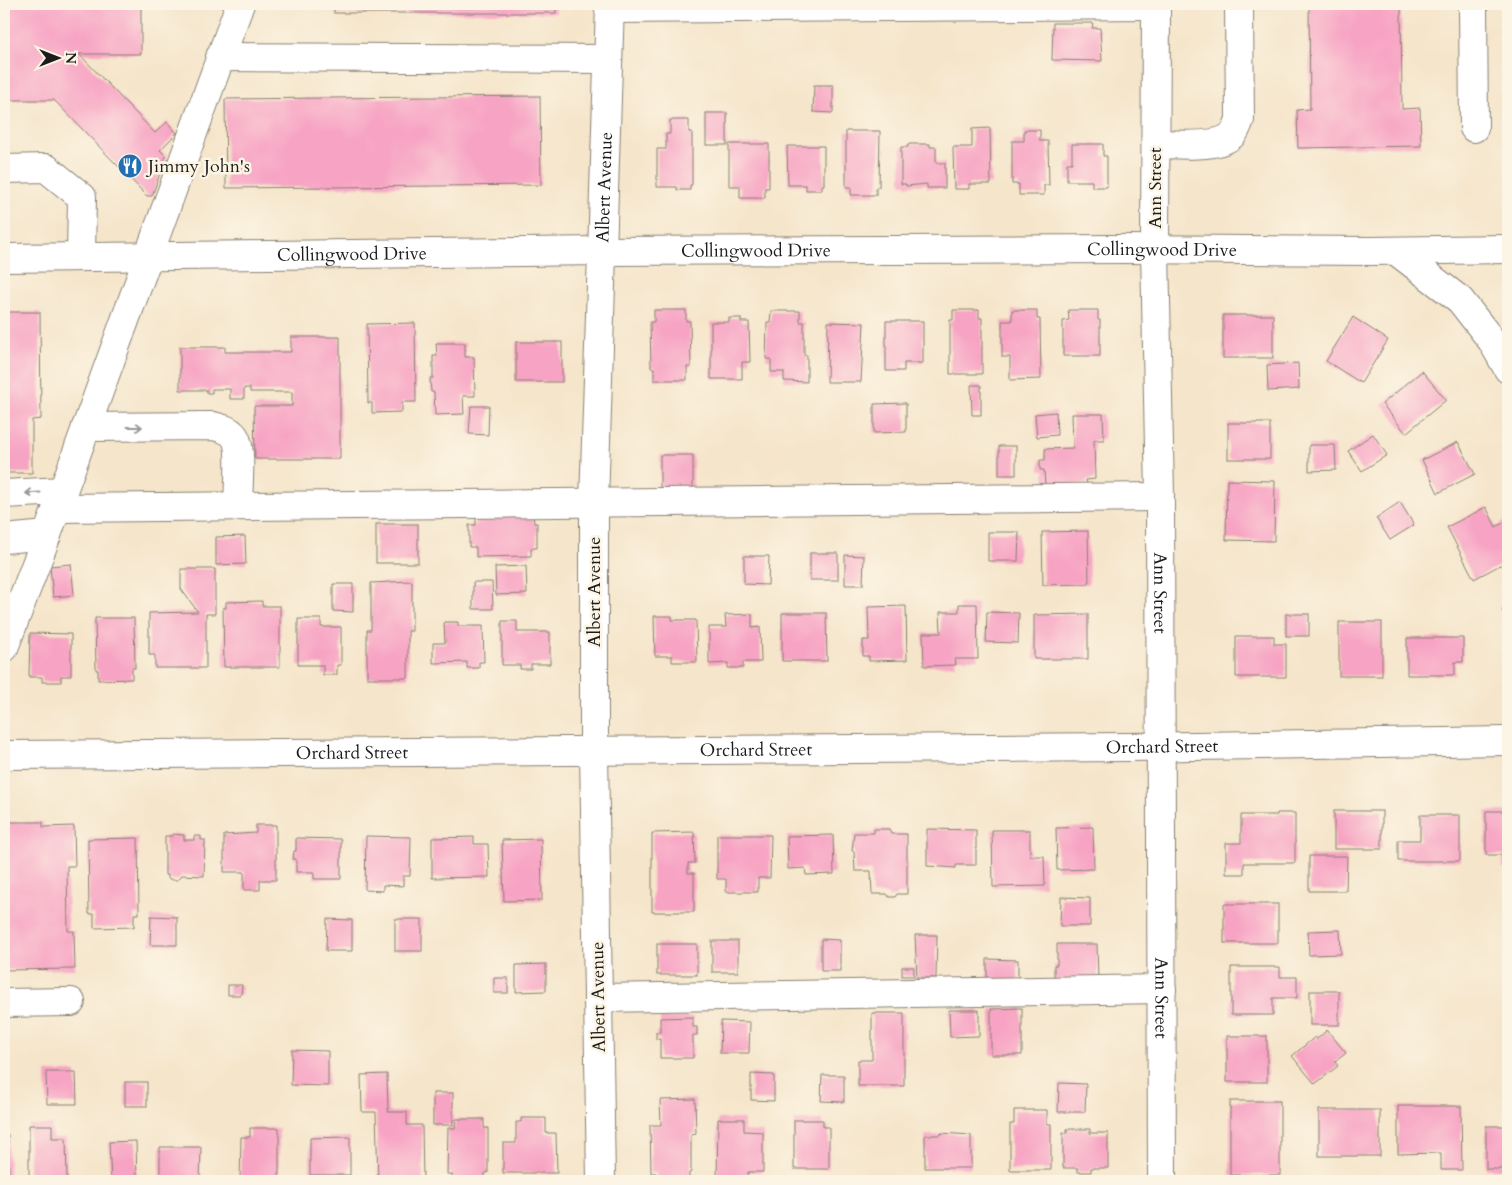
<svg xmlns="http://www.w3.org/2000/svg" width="1512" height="1185" font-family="Cardo,serif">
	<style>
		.building { fill: #f7a3c3 }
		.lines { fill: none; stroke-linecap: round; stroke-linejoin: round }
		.minor-casing { stroke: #888073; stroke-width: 30 }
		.minor { stroke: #fff; stroke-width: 28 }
		.oneway { stroke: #999 }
		.labels { text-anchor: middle; stroke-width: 5; stroke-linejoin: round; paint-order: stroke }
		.poi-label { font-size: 18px; fill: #1c1c1c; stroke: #fcf5e5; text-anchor: start }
		.street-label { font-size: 18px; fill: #1c1c1c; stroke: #fcf5e5 }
	</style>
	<rect width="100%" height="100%" fill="#fcf5e5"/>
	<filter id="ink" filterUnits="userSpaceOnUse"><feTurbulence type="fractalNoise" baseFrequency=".02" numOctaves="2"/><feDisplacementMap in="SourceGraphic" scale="10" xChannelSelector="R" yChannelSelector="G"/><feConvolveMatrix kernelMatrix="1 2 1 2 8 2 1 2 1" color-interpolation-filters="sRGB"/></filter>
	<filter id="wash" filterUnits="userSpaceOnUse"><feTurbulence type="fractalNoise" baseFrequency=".0096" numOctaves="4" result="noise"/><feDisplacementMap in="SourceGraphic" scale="20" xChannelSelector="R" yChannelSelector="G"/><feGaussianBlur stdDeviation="1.12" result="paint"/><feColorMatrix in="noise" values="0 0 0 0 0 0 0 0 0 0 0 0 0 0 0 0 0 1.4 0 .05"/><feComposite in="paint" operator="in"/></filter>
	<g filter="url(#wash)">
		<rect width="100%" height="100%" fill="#f5e5ca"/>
		<g id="blocks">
			<g class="building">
				<path d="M4,4H141V54H79L155,133L167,122L177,133L160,150L166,156L152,196H147L54,100H4Z"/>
				<rect x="334" y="4" width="222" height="9"/>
				<path d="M1315,4H1401L1402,109L1420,108L1421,146L1298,148L1297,110L1310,109L1309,5H1315Z"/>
				<path d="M1053,23H1093L1092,28H1100L1102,61L1052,60Z"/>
				<path d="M814,85H833V113L813,112Z"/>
				<path d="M540,96L541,185L226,188L225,99Z"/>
				<rect x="706" y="113" width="21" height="32"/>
				<path d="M670,120H689V132H692V185H690V190H677V187H657V149H666V134H670Z"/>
				<path d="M990,128L991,184H969V189H954L953,147H972V129Z"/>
				<path d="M1024,130H1040V141H1048L1049,185H1044V195H1019V184H1012V141H1024Z"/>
				<path d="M846,131H880L879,187H876V195H851V187H846Z"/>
				<path d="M729,144H769V188H765V198H740V186H729Z"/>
				<path d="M908,144H930V147H936V163H945V188H927V184L906,186V184H901V147H908Z"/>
				<path d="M1072,144H1103V156H1107V187H1092V181H1067V163H1072Z"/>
				<path d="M787,146H824V185H822V190H806V185H788Z"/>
				<path d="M654,310H686V321H690L691,367H687V380H654V368H651L650,322H654Z"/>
				<path d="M953,310H979V318H982V374H950V320H953Z"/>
				<path d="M1012,310H1037V319H1040L1041,379L1010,380V357H1002V321H1012Z"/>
				<path d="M1068,310H1098V320H1100V356H1063V321L1069,320Z"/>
				<path d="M771,311H800V322H804V355H807V382L784,381V372H771V359H766L767,322H770Z"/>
				<path d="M4,312H40L41,419L32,420V473H4Z"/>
				<rect x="1223" y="315" width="50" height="43"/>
				<path d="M1353,317L1388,340L1361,383L1326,361Z"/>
				<path d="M729,318H741V322H749L750,362H742V379H711V322H729Z"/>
				<path d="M886,321H923V363H904V371H886Z"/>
				<path d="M828,322L864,323L861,382H827Z"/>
				<path d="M415,323L416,402H402V412L372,413V403H368L367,324Z"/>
				<path d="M291,337H340V459H255L254,406H292V392H250V388H244V399H230V389H212V393H207V390H180V347H225V352H291Z"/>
				<rect x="516" y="342" width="46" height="40"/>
				<path d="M436,343H465V357H474L475,396H463L464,414L435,415L434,392H431L430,378H433V356H437Z"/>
				<path d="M1298,363L1299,389L1268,391L1267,365Z"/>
				<path d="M1422,371L1446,400L1406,433L1382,404Z"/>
				<path d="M971,385H981V415H972Z"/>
				<path d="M906,403V432L874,433V404Z"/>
				<path d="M471,406H489L488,435L469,434Z"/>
				<path d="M1056,412L1057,435L1037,437L1035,414Z"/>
				<path d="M1072,414H1103L1104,440H1094L1095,479L1086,480L1087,484L1045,485L1044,470H1040V460H1045V449L1073,448Z"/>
				<rect x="1228" y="423" width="42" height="36"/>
				<path d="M1373,434L1387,455L1362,471L1348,451Z"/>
				<path d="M1458,442L1475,474L1438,493L1422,460Z"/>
				<path d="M1309,445H1335L1336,470L1309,471Z"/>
				<rect x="999" y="446" width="17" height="29"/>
				<path d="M660,455H693V488L660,489Z"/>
				<path d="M1227,480L1275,481L1274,541L1226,540Z"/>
				<path d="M1400,502L1414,525L1390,540L1376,518Z"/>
				<path d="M1486,507L1496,527L1506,521L1508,526V561L1474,579L1447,527Z"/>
				<path d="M476,514L533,515L534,523H537V548H531V556L476,557V547H469V525H476Z"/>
				<rect x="376" y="524" width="42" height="39"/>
				<path d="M1088,531L1089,584L1043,585L1042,532Z"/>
				<path d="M988,532H1019L1018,561H988Z"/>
				<path d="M245,536L246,564L216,565V537Z"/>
				<rect x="810" y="553" width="28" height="27"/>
				<path d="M845,555L864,556L863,585H845Z"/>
				<path d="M744,556H769L768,585L744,584Z"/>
				<path d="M71,564L74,595L53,597L50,566Z"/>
				<path d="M526,566L527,594L496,595L495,567Z"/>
				<path d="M181,569H215V614H206V668H155V655H149V613L198,612L181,589Z"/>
				<path d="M412,581V631H408V678H367V630H371V583Z"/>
				<path d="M473,582H492L493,609H473Z"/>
				<path d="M333,584H353V612L333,611Z"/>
				<path d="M262,601V606H280V667H224L223,608H226V602Z"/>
				<path d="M959,604H977L978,659H955L956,665L924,666L923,633H941L940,612H959Z"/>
				<path d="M906,606L907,660L869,661V656H863V640H869L868,607Z"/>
				<path d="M1508,608V623L1502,610Z"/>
				<path d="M987,612L1019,613L1018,643L986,642Z"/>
				<path d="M782,613H826L827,661H782Z"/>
				<path d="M752,614V628L760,627L761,662H743V668H728V663L709,664V627H726L725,615Z"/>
				<path d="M1088,614V659H1034V615Z"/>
				<rect x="1286" y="614" width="23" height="22"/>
				<path d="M654,616H672V620H696L697,662H672V656H655Z"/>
				<path d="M95,618H134L135,668H132V679L98,680V670H96Z"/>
				<path d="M298,619H321V627H341V665H337V675H323V665H298Z"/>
				<path d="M502,621H517V632H550V664H531V669H520V665H502Z"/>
				<path d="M444,622H458V626H483L484,662H479V668H467V662L433,663V643H445Z"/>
				<rect x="1339" y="622" width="43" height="54"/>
				<path d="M30,633L71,634V676H61V682H42V677H29Z"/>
				<path d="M1236,636H1274V644H1286V677H1236Z"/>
				<path d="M1407,638H1463V662H1455V675H1407Z"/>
				<rect x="1334" y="811" width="48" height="38"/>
				<path d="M1486,811H1508V868H1503V855H1486Z"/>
				<path d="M1277,813H1295V863H1244V874H1226V843H1241V815H1277Z"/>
				<path d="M1420,815H1460V861H1398V840H1420Z"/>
				<path d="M4,822H43V827L74,826L75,866H67L68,931H74L75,969L4,970Z"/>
				<path d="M256,825H276V880H260V890H244V872H224V835L256,833Z"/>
				<path d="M1093,827L1094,869L1057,870L1056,828Z"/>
				<path d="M874,829H889L891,834H907V894H897L895,897H889L887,894H872L871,871H855L854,851H852L854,833H874Z"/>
				<path d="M927,829L976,830V865H956V868L927,866Z"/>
				<path d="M992,830H1030V856H1044L1045,886L993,887Z"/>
				<path d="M694,832L695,863H688V873H694V912H652V833Z"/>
				<path d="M173,834L184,835V840H194V836H201V840H205L204,876L182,875L178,880H172L168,878V875H165V836H173Z"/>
				<path d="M717,835H771L770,878H758V892H726V879H717Z"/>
				<path d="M833,835L834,874L806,875L805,868L788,869L787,836Z"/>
				<path d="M366,836L411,837L410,876H403V886L383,885V891L365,890Z"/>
				<path d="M474,837V844H488L489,877L432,878V838Z"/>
				<path d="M138,838L139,914H134V927L94,928V914H89L88,839Z"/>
				<path d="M296,838L341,839V879H314V872H296V859H293L294,851H296Z"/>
				<path d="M541,839L542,900L504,901L502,840Z"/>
				<path d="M1309,856H1347L1346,891H1309Z"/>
				<path d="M1061,897L1090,898V926H1060Z"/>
				<rect x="1224" y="904" width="54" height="39"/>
				<path d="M151,916L177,917V945H150Z"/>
				<path d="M327,919L352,920V951H326Z"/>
				<rect x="395" y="919" width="27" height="32"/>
				<path d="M1340,930L1341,954L1309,955L1308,931Z"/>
				<path d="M915,935H937L936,978H917Z"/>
				<path d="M821,939L840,940V971H821Z"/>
				<rect x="712" y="941" width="26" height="31"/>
				<rect x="657" y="944" width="40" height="31"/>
				<path d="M1057,944H1097L1098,979L1054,980V965H1057Z"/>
				<path d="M987,959L1018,960V984H987Z"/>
				<path d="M546,964V991L516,992V965Z"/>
				<rect x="902" y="967" width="12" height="9"/>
				<path d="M1231,967H1280V977H1297V998H1273V1015H1231Z"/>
				<rect x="494" y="978" width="14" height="15"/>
				<path d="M228,985H242L241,995H228Z"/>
				<rect x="1310" y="991" width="29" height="34"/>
				<path d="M1022,1008V1055H991V1009Z"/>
				<path d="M949,1010H979V1036L950,1037Z"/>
				<path d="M872,1013H904V1086H858V1060H872Z"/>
				<path d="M693,1017V1027H697V1035H693V1058H660V1039H656V1032H660V1018Z"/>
				<path d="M721,1021L750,1022L749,1053H720Z"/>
				<path d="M1327,1030L1346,1053L1335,1062L1338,1066L1315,1084L1292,1056L1315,1037L1316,1040Z"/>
				<rect x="1227" y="1036" width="40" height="46"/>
				<path d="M292,1050L328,1051V1086L291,1085Z"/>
				<path d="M46,1072H76L77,1104H47Z"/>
				<path d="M387,1074L388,1112H407V1125H422L423,1181H378L376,1112H362L361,1075Z"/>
				<path d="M751,1074L774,1075V1101L751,1100Z"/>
				<path d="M822,1075H844V1102L821,1101Z"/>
				<rect x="125" y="1082" width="22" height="24"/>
				<path d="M1059,1083L1086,1084L1085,1112H1058Z"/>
				<rect x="433" y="1093" width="20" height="32"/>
				<path d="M695,1099L696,1134L691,1135V1172L689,1173V1181H656V1173H651L650,1125H661L660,1100Z"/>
				<rect x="1230" y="1101" width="50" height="74"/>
				<path d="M1398,1106H1461L1462,1170H1441V1153L1398,1154Z"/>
				<path d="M1014,1110H1047V1124H1051V1170H1010V1124H1014Z"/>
				<rect x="1319" y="1110" width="61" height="46"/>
				<path d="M521,1118H546V1133H556L557,1173H503V1143H516V1122H521Z"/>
				<path d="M456,1119H484V1128H488V1173H485V1181H452V1174H447L448,1128H455Z"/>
				<path d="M718,1119H744V1131L763,1132V1172H748L747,1180L717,1179Z"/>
				<path d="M794,1120H823V1127H829V1169H794Z"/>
				<path d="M29,1125H52V1138H66L67,1179H57V1181H29Z"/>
				<rect x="1486" y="1126" width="22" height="43"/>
				<path d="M250,1128H279V1181H240L241,1137H250Z"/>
				<path d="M1067,1129H1090V1133H1108V1168H1091V1172H1078V1168H1063V1133H1067Z"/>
				<path d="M941,1133L971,1135V1168H925V1135H941Z"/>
				<path d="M4,1135H8L9,1181H4Z"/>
				<path d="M350,1137V1175H310V1138Z"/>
				<path d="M136,1141L137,1181H111L109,1142Z"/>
				<path d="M160,1147H201L200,1181H160Z"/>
			</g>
		</g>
	</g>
	<g filter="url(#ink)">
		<use href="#blocks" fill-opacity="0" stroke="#888073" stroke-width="1"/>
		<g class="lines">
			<defs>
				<g id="minor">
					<path id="s1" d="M1156,4L1155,249L1160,497L1162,1181"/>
					<path d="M1473,4L1474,128"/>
					<path d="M609,9L1156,5"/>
					<path d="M220,57L607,59"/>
					<path d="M1156,144C1175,144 1220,149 1233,134C1236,131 1238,124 1240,120L1239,4"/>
					<path d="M4,169L46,168L82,197L81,257"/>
					<path d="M1396,251L1460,300L1492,341L1508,369"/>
					<path id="s2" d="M4,258L601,251L1124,249L1370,251L1508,249"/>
					<path d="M86,427L213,426C222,428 232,430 236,439C242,450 238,492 238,506"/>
					<path d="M4,494L63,491"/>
					<path d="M57,508L1160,497"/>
					<path d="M4,539L47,535"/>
					<path d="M4,648L47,535L240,4"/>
					<path id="s3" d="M4,755L1130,747L1508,741"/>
					<path d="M598,998L1162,989"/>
					<path d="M4,1003L71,1002"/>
					<path id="s4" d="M601,1181L594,751V503L610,4"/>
				</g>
			</defs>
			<use href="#minor" class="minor-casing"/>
			<use href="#minor" class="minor"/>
		</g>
		<defs><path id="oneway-shaft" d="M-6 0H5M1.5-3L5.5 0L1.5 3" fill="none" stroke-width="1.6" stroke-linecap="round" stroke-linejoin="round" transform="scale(1.25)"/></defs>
		<g class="oneway">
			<use href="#oneway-shaft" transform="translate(135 427)"/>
			<use href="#oneway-shaft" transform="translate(33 493) rotate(177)"/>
		</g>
	</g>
	<defs>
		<symbol id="restaurant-disc" viewBox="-11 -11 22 22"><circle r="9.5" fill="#1f6fb2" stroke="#fcf5e5"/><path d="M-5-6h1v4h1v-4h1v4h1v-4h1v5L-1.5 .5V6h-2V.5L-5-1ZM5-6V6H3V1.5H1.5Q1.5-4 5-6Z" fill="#fff"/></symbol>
	</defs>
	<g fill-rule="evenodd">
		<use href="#restaurant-disc" x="116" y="152" width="28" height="28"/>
	</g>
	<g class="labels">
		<g class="poi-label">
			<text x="148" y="172">Jimmy John's</text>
		</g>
		<g class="street-label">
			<text dy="6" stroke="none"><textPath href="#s4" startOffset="994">Albert Avenue</textPath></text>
			<text transform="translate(1155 188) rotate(-90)" y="6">Ann Street</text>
			<text dy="6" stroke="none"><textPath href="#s2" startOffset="1158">Collingwood Drive</textPath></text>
			<text dy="6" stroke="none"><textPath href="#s2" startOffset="752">Collingwood Drive</textPath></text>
			<text dy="6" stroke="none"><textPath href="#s2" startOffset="348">Collingwood Drive</textPath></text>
			<text transform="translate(594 592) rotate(-90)" y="6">Albert Avenue</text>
			<text dy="6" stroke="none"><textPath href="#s1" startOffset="589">Ann Street</textPath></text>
			<text dy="6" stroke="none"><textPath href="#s3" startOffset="1158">Orchard Street</textPath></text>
			<text dy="6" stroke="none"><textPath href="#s3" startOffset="752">Orchard Street</textPath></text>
			<text dy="6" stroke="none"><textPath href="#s3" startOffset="348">Orchard Street</textPath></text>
			<text transform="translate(598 997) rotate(-91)" y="6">Albert Avenue</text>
			<text dy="6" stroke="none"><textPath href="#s1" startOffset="994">Ann Street</textPath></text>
		</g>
	</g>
	<rect width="1512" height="1185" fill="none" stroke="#fcf5e5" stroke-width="20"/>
	<g transform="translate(58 58) rotate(90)" stroke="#fcf5e5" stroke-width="4" paint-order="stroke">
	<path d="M0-4L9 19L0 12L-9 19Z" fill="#1c1c1c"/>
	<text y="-8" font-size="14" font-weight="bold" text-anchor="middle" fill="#1c1c1c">N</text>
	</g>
</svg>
